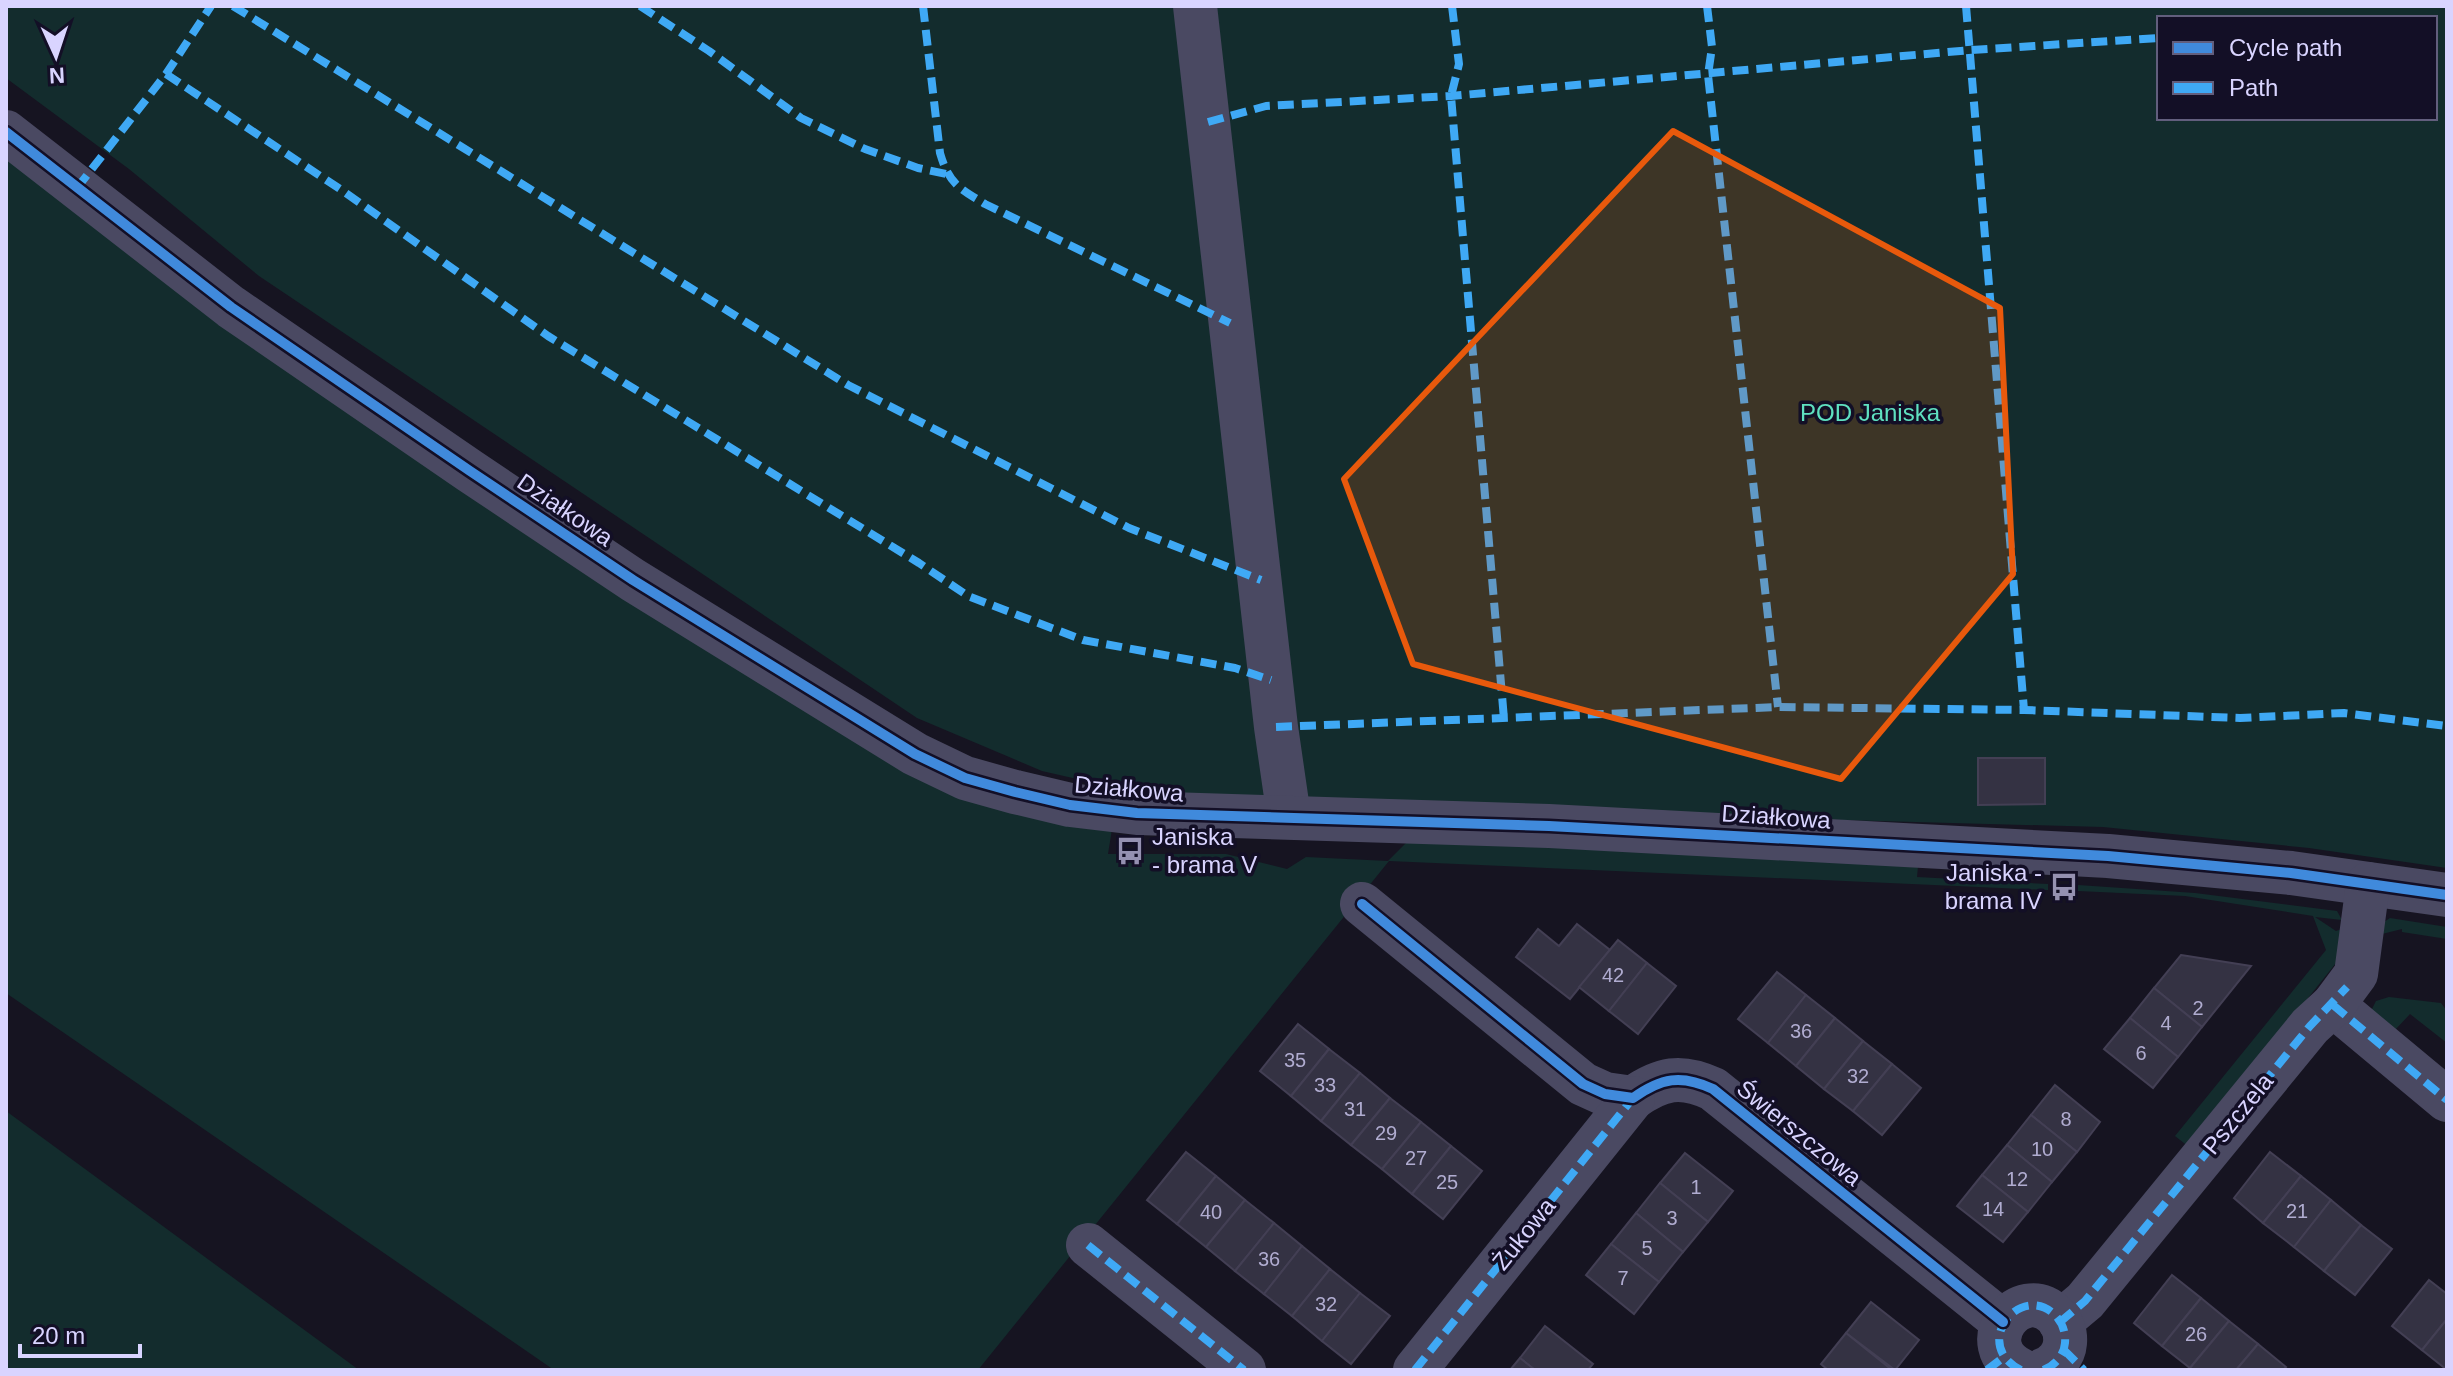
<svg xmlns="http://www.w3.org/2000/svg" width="2453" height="1376" font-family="Helvetica,sans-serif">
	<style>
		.green { fill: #132c2d; fill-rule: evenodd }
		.building { fill: #343243; stroke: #433f54; stroke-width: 2 }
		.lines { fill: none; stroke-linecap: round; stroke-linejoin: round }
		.minor { stroke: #4a4962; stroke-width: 44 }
		.quiet { stroke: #3fa9f5; stroke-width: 8; stroke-dasharray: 16 8; stroke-linecap: butt }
		.cycleway-casing { stroke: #130f26; stroke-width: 15 }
		.cycleway { stroke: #408adc; stroke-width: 10 }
		.marked { fill: #e8590c; fill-opacity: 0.2; stroke: #e8590c; stroke-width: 6; stroke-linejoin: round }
		.labels { text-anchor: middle; stroke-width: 7; stroke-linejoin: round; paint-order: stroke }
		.number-label { font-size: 20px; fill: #b0acd0 }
		.park-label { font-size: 24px; fill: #5fe0c0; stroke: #130f26 }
		.street-label { font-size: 24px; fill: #d9d4ff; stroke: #130f26 }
		.poi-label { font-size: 24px; fill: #d9d4ff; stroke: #130f26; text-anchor: start }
	</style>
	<rect width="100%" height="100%" fill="#161421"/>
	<g class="green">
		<path d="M6,6H2447V868L2309,848L2103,827L1548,812L1134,792L1042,771L917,718L259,276L129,169L6,78ZM2159,18H2435V118H2159Z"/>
		<path d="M6,154L612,585L1112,829L1108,854H1226L1287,869L1306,857L1388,861L1411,838L1918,866L1917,877L2048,884V890L1389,861L978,1370H554L6,993Z"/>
		<path d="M2078,885L2195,893L2337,911L2342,920L2315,917L2336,931L2342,929L2336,963L2189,1147L2175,1136L2326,950L2313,916L2185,896L2078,891Z"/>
		<path d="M2390,918L2447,927V939L2402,932V929L2378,935L2381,924Z"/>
		<path d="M2389,997L2441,1003L2447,1011V1043L2410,1014L2394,1031L2371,1011L2376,1001Z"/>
		<path d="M6,1111L359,1370H6Z"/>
	</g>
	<g class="building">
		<path d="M1978,758H2045V804L1978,805Z"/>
		<path d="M1577,924L1610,950L1570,999L1516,957L1538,929L1559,946Z"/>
		<path d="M1618,940L1647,963L1609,1011L1579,987Z"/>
		<path d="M2181,955L2251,966L2202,1027L2154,988Z"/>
		<path d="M1647,963L1676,986L1638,1034L1609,1011Z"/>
		<path d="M1777,972L1806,995L1768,1043L1738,1019Z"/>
		<path d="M2154,988L2202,1027L2178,1057L2130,1018Z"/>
		<path d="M1806,995L1835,1018L1796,1066L1768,1043Z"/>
		<path d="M1835,1018L1863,1041L1824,1089L1796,1066Z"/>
		<path d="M2130,1018L2178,1057L2153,1088L2104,1049Z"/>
		<path d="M1298,1024L1329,1049L1291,1096L1260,1071Z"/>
		<path d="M1863,1041L1892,1064L1853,1111L1824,1089Z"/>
		<path d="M1329,1049L1360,1073L1321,1121L1291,1096Z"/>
		<path d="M1892,1064L1921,1088L1882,1135L1853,1111Z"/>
		<path d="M1360,1073L1390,1098L1351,1145L1321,1121Z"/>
		<path d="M2055,1085L2100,1122L2077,1152L2031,1115Z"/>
		<path d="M1390,1098L1421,1122L1382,1169L1351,1145Z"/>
		<path d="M2031,1115L2077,1152L2052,1182L2007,1145Z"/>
		<path d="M1421,1122L1451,1146L1412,1194L1382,1169Z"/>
		<path d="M2007,1145L2052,1182L2028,1212L1982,1175Z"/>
		<path d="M1451,1146L1482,1171L1443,1219L1412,1194Z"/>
		<path d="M1186,1152L1216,1176L1177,1224L1147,1200Z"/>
		<path d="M2270,1152L2301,1176L2263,1223L2234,1198Z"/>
		<path d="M1685,1153L1733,1191L1708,1222L1660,1183Z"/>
		<path d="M1982,1175L2028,1212L2003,1242L1957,1206Z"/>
		<path d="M1216,1176L1245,1200L1206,1247L1177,1224Z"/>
		<path d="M2301,1176L2331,1200L2294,1247L2263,1223Z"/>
		<path d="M1660,1183L1708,1222L1683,1252L1636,1213Z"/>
		<path d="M1245,1200L1274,1223L1235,1271L1206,1247Z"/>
		<path d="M2331,1200L2361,1225L2324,1271L2294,1247Z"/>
		<path d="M1636,1213L1683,1252L1659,1282L1611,1244Z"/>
		<path d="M1274,1223L1302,1246L1264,1294L1235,1271Z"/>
		<path d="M2361,1225L2392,1249L2355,1295L2324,1271Z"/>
		<path d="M1611,1244L1659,1282L1634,1314L1586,1275Z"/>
		<path d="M1302,1246L1330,1269L1292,1316L1264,1294Z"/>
		<path d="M1330,1269L1360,1293L1322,1341L1292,1316Z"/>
		<path d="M2172,1275L2201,1298L2162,1346L2134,1323Z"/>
		<path d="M2429,1280L2447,1294V1319L2422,1350L2392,1326Z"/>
		<path d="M1360,1293L1390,1316L1351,1364L1322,1341Z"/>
		<path d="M2201,1298L2229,1321L2190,1368L2162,1346Z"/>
		<path d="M1871,1302L1919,1340L1895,1370L1846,1333Z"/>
		<path d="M2447,1319V1370L2422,1350Z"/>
		<path d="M2229,1321L2258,1344L2236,1370H2192L2190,1368Z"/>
		<path d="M1545,1326L1593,1364L1588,1370H1535L1520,1358Z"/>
		<path d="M1846,1333L1892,1370H1828L1821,1364Z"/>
		<path d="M2258,1344L2286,1367L2283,1370H2236Z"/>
		<path d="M1520,1358L1535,1370H1510Z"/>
	</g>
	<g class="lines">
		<g class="minor">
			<path d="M1195,6L1276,727L1289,817"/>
			<path d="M6,132L231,307L470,471L633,580L915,754L965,778L1015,792L1070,805L1137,813L1549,826L2108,856L2291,873L2447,895"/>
			<path d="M1362,904L1583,1084L1605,1094L1633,1098C1661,1078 1681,1074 1713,1089L2003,1322"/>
			<path d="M2333,1005L2447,1100"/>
			<path d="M1088,1245L1244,1370"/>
			<path d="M2060,1322L2085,1301L2310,1026L2333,1005L2356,974L2368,884"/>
			<path d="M1415,1370L1633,1098"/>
			<path d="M2021,1370C1970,1345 2020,1281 2055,1315C2062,1322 2066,1332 2065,1343C2064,1356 2054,1366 2043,1370"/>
		</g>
		<g class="quiet">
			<path d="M233,6L848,385L1129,528L1261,580"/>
			<path d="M640,6L709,51L801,118L865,149L918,168L946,174"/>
			<path d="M923,6L940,153C949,184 959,188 985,204L1230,323"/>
			<path d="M1452,6L1459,64L1451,96L1504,719"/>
			<path d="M1707,6L1712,47L1708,75L1778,707"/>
			<path d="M1966,6L2024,710"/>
			<path d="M166,74L343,191L548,336L919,563L968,596L1083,640L1235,668L1271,680"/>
			<path d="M1208,122L1266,106L1451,96L1971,50L2159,38"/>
			<path d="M77,188L166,74L211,6"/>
			<path d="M1276,727L1778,707L2024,710L2240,718L2344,713L2447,726"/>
			<path d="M2333,1005L2447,1100"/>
			<path d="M1088,1245L1244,1370"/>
			<path d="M2060,1322L2085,1301L2310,1026L2347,987"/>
			<path d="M2064,1350L2084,1370"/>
			<path d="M1415,1370L1633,1098"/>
			<path d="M1987,1370L2004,1357"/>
			<path d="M2021,1370C1970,1345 2020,1281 2055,1315C2062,1322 2066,1332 2065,1343C2064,1356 2054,1366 2043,1370"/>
		</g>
		<defs>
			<g id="cycleway">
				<path d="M6,132L231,307L470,471L633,580L915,754L965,778L1015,792L1070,805L1137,813L1549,826L2108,856L2291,873L2447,895"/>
				<path d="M1362,904L1583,1084L1605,1094L1633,1098C1661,1078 1681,1074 1713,1089L2003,1322"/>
			</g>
		</defs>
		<use href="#cycleway" class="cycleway-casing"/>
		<use href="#cycleway" class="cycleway"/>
	</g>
	<path class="marked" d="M1673,131L2000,308L2013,574L1841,779L1413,664L1344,479Z"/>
	<defs>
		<symbol id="bus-bare" viewBox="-9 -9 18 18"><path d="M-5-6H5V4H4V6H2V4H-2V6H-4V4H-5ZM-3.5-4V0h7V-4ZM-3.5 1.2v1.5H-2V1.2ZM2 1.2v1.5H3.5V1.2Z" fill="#9591b1" stroke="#130f26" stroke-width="2.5" paint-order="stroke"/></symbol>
	</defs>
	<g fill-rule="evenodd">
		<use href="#bus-bare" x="1110" y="831" width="40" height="40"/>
		<use href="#bus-bare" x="2044" y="867" width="40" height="40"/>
	</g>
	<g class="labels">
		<g class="number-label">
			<text x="1613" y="982">42</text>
			<text x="2198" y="1015">2</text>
			<text x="2166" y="1030">4</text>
			<text x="1801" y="1038">36</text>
			<text x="2141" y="1060">6</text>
			<text x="1295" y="1067">35</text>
			<text x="1858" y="1083">32</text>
			<text x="1325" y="1092">33</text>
			<text x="1355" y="1116">31</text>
			<text x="2066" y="1126">8</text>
			<text x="1386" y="1140">29</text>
			<text x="2042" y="1156">10</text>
			<text x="1416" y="1165">27</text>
			<text x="2017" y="1186">12</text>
			<text x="1447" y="1189">25</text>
			<text x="1696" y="1194">1</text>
			<text x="1993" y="1216">14</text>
			<text x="2297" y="1218">21</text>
			<text x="1211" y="1219">40</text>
			<text x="1672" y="1225">3</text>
			<text x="1647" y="1255">5</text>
			<text x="1269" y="1266">36</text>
			<text x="1623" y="1285">7</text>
			<text x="1326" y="1311">32</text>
			<text x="2196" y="1341">26</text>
		</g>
		<g class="park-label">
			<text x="1870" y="421">POD Janiska</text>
		</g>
		<g class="street-label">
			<text transform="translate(565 510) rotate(34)" y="8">Działkowa</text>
			<text transform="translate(1129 789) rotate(5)" y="8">Działkowa</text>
			<text transform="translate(1776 817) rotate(4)" y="8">Działkowa</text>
			<text transform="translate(2238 1114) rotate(-51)" y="8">Pszczela</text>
			<text transform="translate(1799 1133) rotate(39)" y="8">Świerszczowa</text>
			<text transform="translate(1524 1234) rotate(-51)" y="8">Żukowa</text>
		</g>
		<g class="poi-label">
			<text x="1152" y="845">Janiska<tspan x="1152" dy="28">- brama V</tspan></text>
			<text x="2042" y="881" text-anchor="end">Janiska -<tspan x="2042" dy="28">brama IV</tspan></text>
		</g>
	</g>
	<rect width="2453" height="1376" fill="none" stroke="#d9d4ff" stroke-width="16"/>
	<rect x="2157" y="16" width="280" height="104" fill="#130f26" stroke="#625e7d" stroke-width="2"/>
	<rect x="2173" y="42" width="40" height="12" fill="#408adc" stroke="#625e7d" stroke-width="2"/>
	<text x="2229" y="56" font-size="24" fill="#d9d4ff">Cycle path</text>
	<rect x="2173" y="82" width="40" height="12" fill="#3fa9f5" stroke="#625e7d" stroke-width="2"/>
	<text x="2229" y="96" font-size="24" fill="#d9d4ff">Path</text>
	<g transform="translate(56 56) rotate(177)" stroke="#130f26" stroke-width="6" paint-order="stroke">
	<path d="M0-6L14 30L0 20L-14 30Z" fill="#d9d4ff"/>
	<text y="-12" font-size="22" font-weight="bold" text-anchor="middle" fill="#d9d4ff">N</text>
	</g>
	<path d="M20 1344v12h120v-12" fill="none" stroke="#d9d4ff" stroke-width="4"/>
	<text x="32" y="1344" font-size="24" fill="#d9d4ff" stroke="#130f26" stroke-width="6" paint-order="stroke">20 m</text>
</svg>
